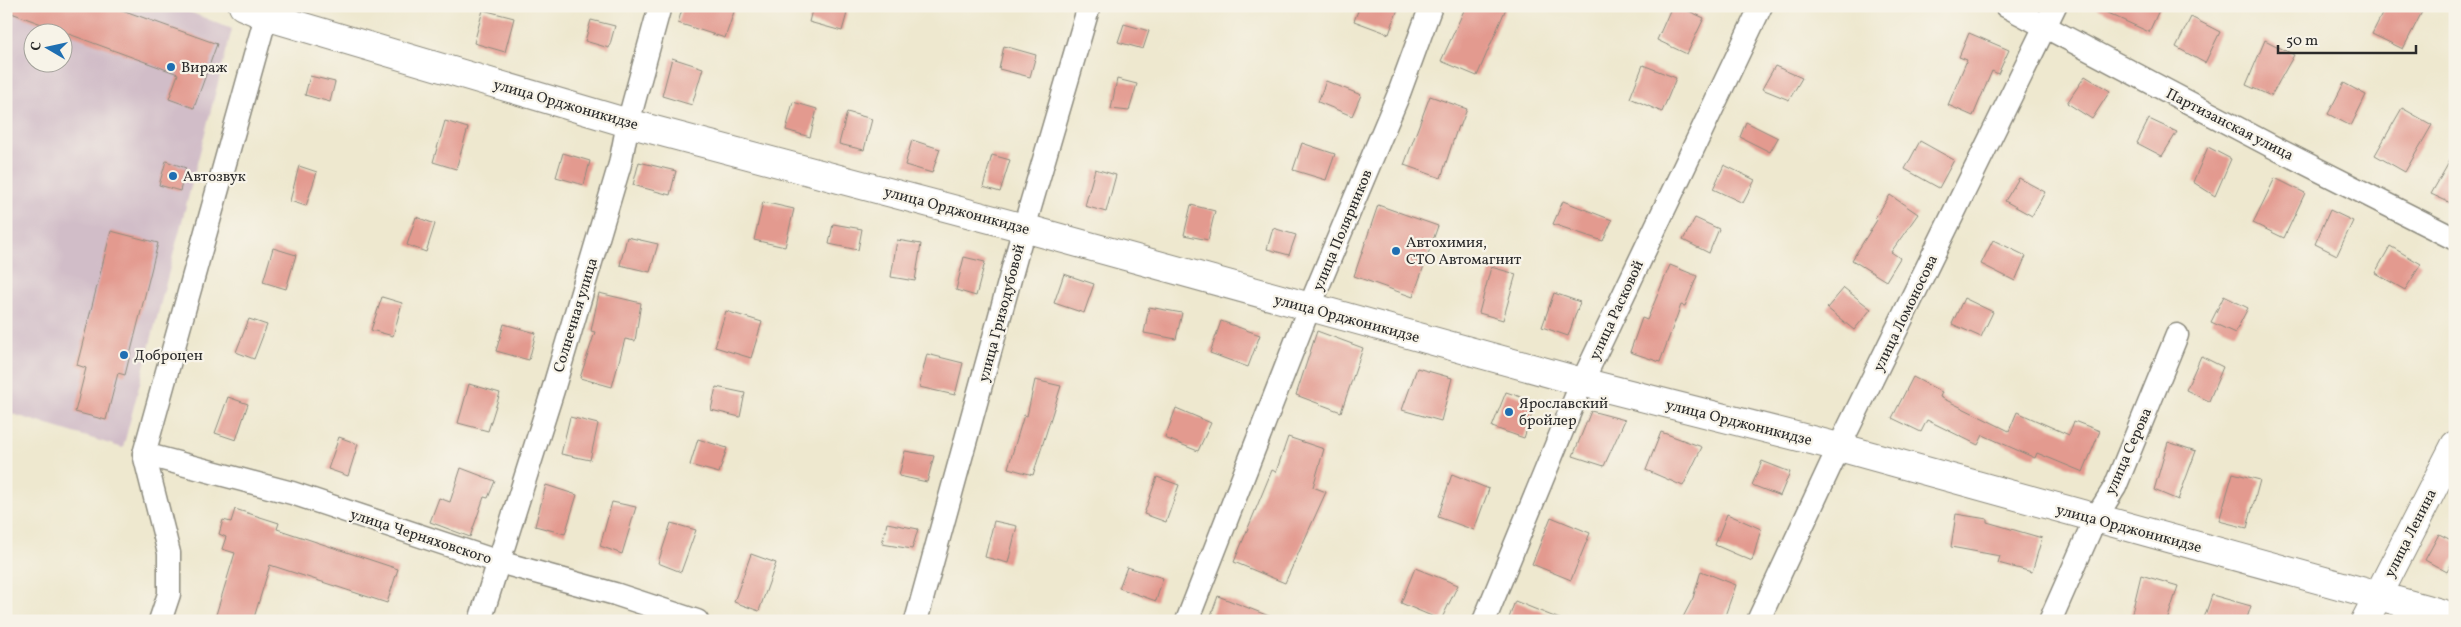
<svg xmlns="http://www.w3.org/2000/svg" width="2461" height="627" font-family="Vollkorn,serif">
	<style>
		.industrial { fill: #d1bdc8; fill-rule: evenodd }
		.building { fill: #e39a8f }
		.lines { fill: none; stroke-linecap: round; stroke-linejoin: round }
		.street-casing { stroke: #8c8a7d; stroke-width: 25 }
		.secondary-casing { stroke: #8c8a7d; stroke-width: 30 }
		.street { stroke: #fff; stroke-width: 22 }
		.secondary { stroke: #fff; stroke-width: 28 }
		.poi-dot { fill: #1f6fb2; stroke: #f7f3e8; stroke-width: 2 }
		.labels { text-anchor: middle; stroke-width: 4.5; stroke-linejoin: round; paint-order: stroke }
		.poi-label { font-size: 15px; fill: #2b2b2b; stroke: #f7f3e8; text-anchor: start }
		.street-label { font-size: 15px; fill: #2b2b2b; stroke: #f7f3e8 }
	</style>
	<rect width="100%" height="100%" fill="#f7f3e8"/>
	<filter id="ink" filterUnits="userSpaceOnUse"><feTurbulence type="fractalNoise" baseFrequency=".02" numOctaves="2"/><feDisplacementMap in="SourceGraphic" scale="10" xChannelSelector="R" yChannelSelector="G"/><feConvolveMatrix kernelMatrix="1 2 1 2 8 2 1 2 1" color-interpolation-filters="sRGB"/></filter>
	<filter id="wash" filterUnits="userSpaceOnUse"><feTurbulence type="fractalNoise" baseFrequency=".0096" numOctaves="4" result="noise"/><feDisplacementMap in="SourceGraphic" scale="20" xChannelSelector="R" yChannelSelector="G"/><feGaussianBlur stdDeviation="1.12" result="paint"/><feColorMatrix in="noise" values="0 0 0 0 0 0 0 0 0 0 0 0 0 0 0 0 0 1.4 0 .05"/><feComposite in="paint" operator="in"/></filter>
	<g filter="url(#wash)">
		<rect width="100%" height="100%" fill="#eee8cf"/>
		<path class="industrial" d="M6,6H175L232,29L123,448L6,412ZM32,32H62V62H32Z"/>
		<g id="blocks">
			<g class="building">
				<path d="M6,6H111L217,44L194,108L169,99L178,74L6,11Z"/>
				<path d="M683,6H736L725,38L678,23Z"/>
				<path d="M813,6H849L842,31L809,22Z"/>
				<path d="M1360,6H1399L1389,34L1354,21Z"/>
				<path d="M1466,6H1507L1477,76L1441,61Z"/>
				<path d="M1672,6H1678L1704,18L1687,54L1657,40Z"/>
				<path d="M2092,6H2161L2149,32Z"/>
				<path d="M2386,6H2425L2403,49L2372,34Z"/>
				<path d="M483,10L514,18L505,52L474,43Z"/>
				<path d="M2191,17L2220,32L2205,63L2176,47Z"/>
				<path d="M591,20L615,26L609,48L585,41Z"/>
				<path d="M1124,24L1149,31L1143,49L1118,42Z"/>
				<path d="M1969,33L2009,50L1998,74L1992,71L1973,116L1948,105L1967,60L1959,57Z"/>
				<path d="M2265,40L2294,55L2271,96L2246,85Z"/>
				<path d="M1004,46L1036,55L1030,77L999,69Z"/>
				<path d="M672,58L703,68L692,105L662,96Z"/>
				<path d="M1643,65L1676,78L1662,112L1630,98Z"/>
				<path d="M1775,66L1802,78L1789,100L1762,89Z"/>
				<path d="M310,76L335,82L330,102L305,95Z"/>
				<path d="M2085,76L2110,91L2092,119L2067,103Z"/>
				<path d="M1117,79L1137,84L1129,111L1111,109Z"/>
				<path d="M1326,81L1361,95L1352,116L1318,102Z"/>
				<path d="M2344,83L2366,95L2351,126L2328,114Z"/>
				<path d="M1430,96L1467,109L1460,127L1458,126L1441,178L1404,165Z"/>
				<path d="M793,102L817,109L810,137L786,130Z"/>
				<path d="M2402,108L2432,125L2405,172L2375,155Z"/>
				<path d="M847,112L872,119L864,150L839,144Z"/>
				<path d="M2149,119L2177,132L2162,156L2137,143Z"/>
				<path d="M445,121L468,128L456,169L433,162Z"/>
				<path d="M1746,122L1778,138L1770,152L1740,137Z"/>
				<path d="M912,140L940,149L932,173L905,165Z"/>
				<path d="M1920,141L1954,160L1939,188L1905,169Z"/>
				<path d="M1302,143L1335,154L1326,180L1293,170Z"/>
				<path d="M2208,147L2231,159L2215,196L2193,182Z"/>
				<path d="M2455,152V205L2431,194Z"/>
				<path d="M563,153L590,161L584,185L556,177Z"/>
				<path d="M992,155L1010,160L1000,192L983,187Z"/>
				<path d="M166,161L186,168L180,191L159,185Z"/>
				<path d="M639,162L676,171L670,195L633,185Z"/>
				<path d="M1724,165L1755,180L1743,203L1713,189Z"/>
				<path d="M299,166L317,172L306,206L290,201Z"/>
				<path d="M1095,169L1116,175L1106,212L1085,206Z"/>
				<path d="M2019,178L2045,192L2032,216L2005,201Z"/>
				<path d="M2275,178L2305,193L2284,238L2253,223Z"/>
				<path d="M1890,195L1918,214L1891,252L1900,258L1886,281L1852,260L1877,220L1875,218Z"/>
				<path d="M1563,201L1612,220L1603,241L1553,224Z"/>
				<path d="M763,202L794,209L785,247L754,240Z"/>
				<path d="M1191,205L1215,211L1208,240L1184,235Z"/>
				<path d="M1378,205L1438,226L1413,297L1354,276Z"/>
				<path d="M2330,210L2353,221L2337,255L2315,244Z"/>
				<path d="M416,217L435,224L426,252L407,245Z"/>
				<path d="M1695,218L1719,229L1709,253L1683,240Z"/>
				<path d="M833,224L862,229L858,250L829,244Z"/>
				<path d="M1273,228L1296,235L1289,255L1267,249Z"/>
				<path d="M111,231L158,243L125,375L118,373L106,420L75,412L86,368L77,365Z"/>
				<path d="M627,237L658,244L650,272L620,265Z"/>
				<path d="M897,240L921,244L915,281L891,277Z"/>
				<path d="M1993,240L2026,256L2015,281L1981,264Z"/>
				<path d="M2390,246L2421,264L2405,290L2375,273Z"/>
				<path d="M273,248L296,255L286,289L263,282Z"/>
				<path d="M964,257L985,262L976,296L956,290Z"/>
				<path d="M1670,265L1697,276L1685,306L1681,305L1660,362L1630,352L1642,318L1647,320Z"/>
				<path d="M1491,267L1516,274L1503,320L1479,313Z"/>
				<path d="M1064,274L1094,284L1084,313L1054,303Z"/>
				<path d="M1844,288L1871,309L1854,330L1827,308Z"/>
				<path d="M599,293L641,303L635,341L625,339L612,387L580,378L595,332L591,331Z"/>
				<path d="M1554,293L1580,302L1568,336L1542,327Z"/>
				<path d="M2224,296L2248,308L2235,333L2211,322Z"/>
				<path d="M382,297L402,303L393,336L371,330Z"/>
				<path d="M1964,298L1993,312L1981,337L1952,324Z"/>
				<path d="M1149,307L1182,313L1176,339L1144,333Z"/>
				<path d="M726,311L762,322L751,358L715,347Z"/>
				<path d="M249,319L267,325L254,359L236,352Z"/>
				<path d="M1221,321L1260,335L1248,367L1210,353Z"/>
				<path d="M504,324L536,333L529,360L496,351Z"/>
				<path d="M1317,331L1363,348L1341,412L1296,395Z"/>
				<path d="M927,354L963,363L955,395L919,387Z"/>
				<path d="M2201,356L2223,367L2209,401L2186,390Z"/>
				<path d="M1417,368L1452,378L1441,421L1402,410Z"/>
				<path d="M1913,377L1942,392L1940,397L2009,431L2017,412L2069,435L2074,421L2100,431L2083,472L2037,453L2035,458L1983,435L1978,445L1927,420L1921,432L1892,418Z"/>
				<path d="M1035,380L1061,386L1033,475L1008,468L1024,415L1027,416Z"/>
				<path d="M469,384L500,393L488,431L458,423Z"/>
				<path d="M716,387L745,393L740,417L711,410Z"/>
				<path d="M1506,392L1536,402L1524,438L1492,427Z"/>
				<path d="M228,397L248,404L236,440L215,433Z"/>
				<path d="M1176,408L1211,423L1198,451L1165,438Z"/>
				<path d="M1591,411L1625,420L1604,466L1573,456Z"/>
				<path d="M570,417L598,424L590,460L561,454Z"/>
				<path d="M1661,432L1702,447L1683,486L1646,470Z"/>
				<path d="M339,437L358,444L348,476L328,469Z"/>
				<path d="M1288,437L1324,449L1313,487L1326,492L1285,583L1234,562L1272,470L1276,472Z"/>
				<path d="M698,439L727,448L719,473L690,465Z"/>
				<path d="M2168,442L2196,451L2178,500L2154,490Z"/>
				<path d="M905,451L934,456L927,482L899,476Z"/>
				<path d="M1762,461L1790,472L1780,496L1752,485Z"/>
				<path d="M461,468L495,481L488,498L484,497L470,537L430,522L439,498L450,502Z"/>
				<path d="M2233,473L2260,480L2247,528L2219,521Z"/>
				<path d="M1452,474L1489,489L1474,530L1438,517Z"/>
				<path d="M1157,477L1179,485L1166,522L1144,514Z"/>
				<path d="M546,485L577,495L565,534L535,526Z"/>
				<path d="M612,502L636,507L622,554L600,546Z"/>
				<path d="M235,509L279,523L277,529L398,569L387,603L270,565L253,621H214L235,553L222,549L226,537L219,534L223,520L231,522Z"/>
				<path d="M1727,514L1761,529L1752,561L1715,545Z"/>
				<path d="M1956,514L1987,519V522L2042,538L2032,572L1998,563L2000,556L1951,547Z"/>
				<path d="M1551,517L1590,533L1571,580L1532,564Z"/>
				<path d="M994,521L1017,526L1008,563L985,557Z"/>
				<path d="M671,523L696,530L681,572L658,563Z"/>
				<path d="M887,523L918,529L912,549L882,544Z"/>
				<path d="M2439,534L2455,542V557L2447,572L2425,560Z"/>
				<path d="M751,554L776,563L759,611L734,602Z"/>
				<path d="M1127,567L1163,578L1156,601L1119,588Z"/>
				<path d="M1415,568L1458,585L1441,620L1401,603Z"/>
				<path d="M1701,571L1736,585L1723,621H1681L1693,598Z"/>
				<path d="M2141,575L2178,586L2167,621H2130Z"/>
				<path d="M2212,595L2251,606L2246,621H2203Z"/>
				<path d="M1218,596L1279,620L1278,621H1209Z"/>
				<path d="M1515,601L1562,620V621H1508Z"/>
			</g>
		</g>
	</g>
	<g filter="url(#ink)">
		<use href="#blocks" fill-opacity="0" stroke="#8c8a7d" stroke-width="1"/>
		<g class="lines">
			<defs>
				<g id="street">
					<path d="M2006,6L2277,149L2455,239"/>
					<path d="M144,454L292,493L499,562L615,594L697,621"/>
					<path d="M160,621L169,594V553L144,454L266,16"/>
					<path d="M480,621L553,390L620,164L628,123L660,6"/>
					<path d="M916,621L1024,228L1089,6"/>
					<path d="M1187,621L1309,308L1398,96L1431,6"/>
					<path d="M1484,621L1582,382L1761,6"/>
					<path d="M1758,621L1839,447L2055,6"/>
					<path d="M2050,621L2095,519L2115,487L2177,335"/>
				</g>
				<g id="secondary">
					<path d="M243,6L266,16L628,123L1024,228L1582,382L1839,447L2455,617"/>
					<path d="M2365,621L2455,445"/>
				</g>
			</defs>
			<use href="#street" class="street-casing"/>
			<use href="#secondary" class="secondary-casing"/>
			<use href="#street" class="street"/>
			<use href="#secondary" class="secondary"/>
		</g>
	</g>
	<g class="poi-dot">
		<circle cx="171" cy="67" r="5"/>
		<circle cx="173" cy="176" r="5"/>
		<circle cx="1396" cy="251" r="5"/>
		<circle cx="124" cy="355" r="5"/>
		<circle cx="1509" cy="412" r="5"/>
	</g>
	<g class="labels">
		<g class="poi-label">
			<text x="181" y="72">Вираж</text>
			<text x="183" y="181">Автозвук</text>
			<text x="1406" y="247">Автохимия,<tspan x="1406" dy="17">СТО Автомагнит</tspan></text>
			<text x="134" y="360">Доброцен</text>
			<text x="1519" y="408">Ярославский<tspan x="1519" dy="17">бройлер</tspan></text>
		</g>
		<g class="street-label">
			<text transform="translate(566 104) rotate(16)" y="5">улица Орджоникидзе</text>
			<text transform="translate(2230 124) rotate(27)" y="5">Партизанская улица</text>
			<text transform="translate(957 210) rotate(15)" y="5">улица Орджоникидзе</text>
			<text transform="translate(1342 230) rotate(-67)" y="5">улица Полярников</text>
			<text transform="translate(1616 310) rotate(-65)" y="5">улица Расковой</text>
			<text transform="translate(1001 313) rotate(-75)" y="5">улица Гризодубовой</text>
			<text transform="translate(1905 313) rotate(-64)" y="5">улица Ломоносова</text>
			<text transform="translate(575 315) rotate(-73)" y="5">Солнечная улица</text>
			<text transform="translate(1347 318) rotate(15)" y="5">улица Орджоникидзе</text>
			<text transform="translate(1739 422) rotate(14)" y="5">улица Орджоникидзе</text>
			<text transform="translate(2128 451) rotate(-66)" y="5">улица Серова</text>
			<text transform="translate(2129 528) rotate(15)" y="5">улица Орджоникидзе</text>
			<text transform="translate(2410 533) rotate(-63)" y="5">улица Ленина</text>
			<text transform="translate(421 536) rotate(18)" y="5">улица Черняховского</text>
		</g>
	</g>
	<rect width="2461" height="627" fill="none" stroke="#f7f3e8" stroke-width="25"/>
	<g transform="translate(48 48) rotate(279)"><circle r="24" fill="#f7f3e8" stroke="#a5a39c"/>
	<path d="M0-4L9 19L0 12L-9 19Z" fill="#1f6fb2"/>
	<text y="-8" font-size="14" font-weight="bold" text-anchor="middle" fill="#2b2b2b">С</text>
	</g>
	<path d="M2278 45v8h138v-8" fill="none" stroke="#2b2b2b" stroke-width="2.5"/>
	<text x="2286" y="45" font-size="15" fill="#2b2b2b" stroke="#f7f3e8" stroke-width="4" paint-order="stroke">50 m</text>
</svg>
